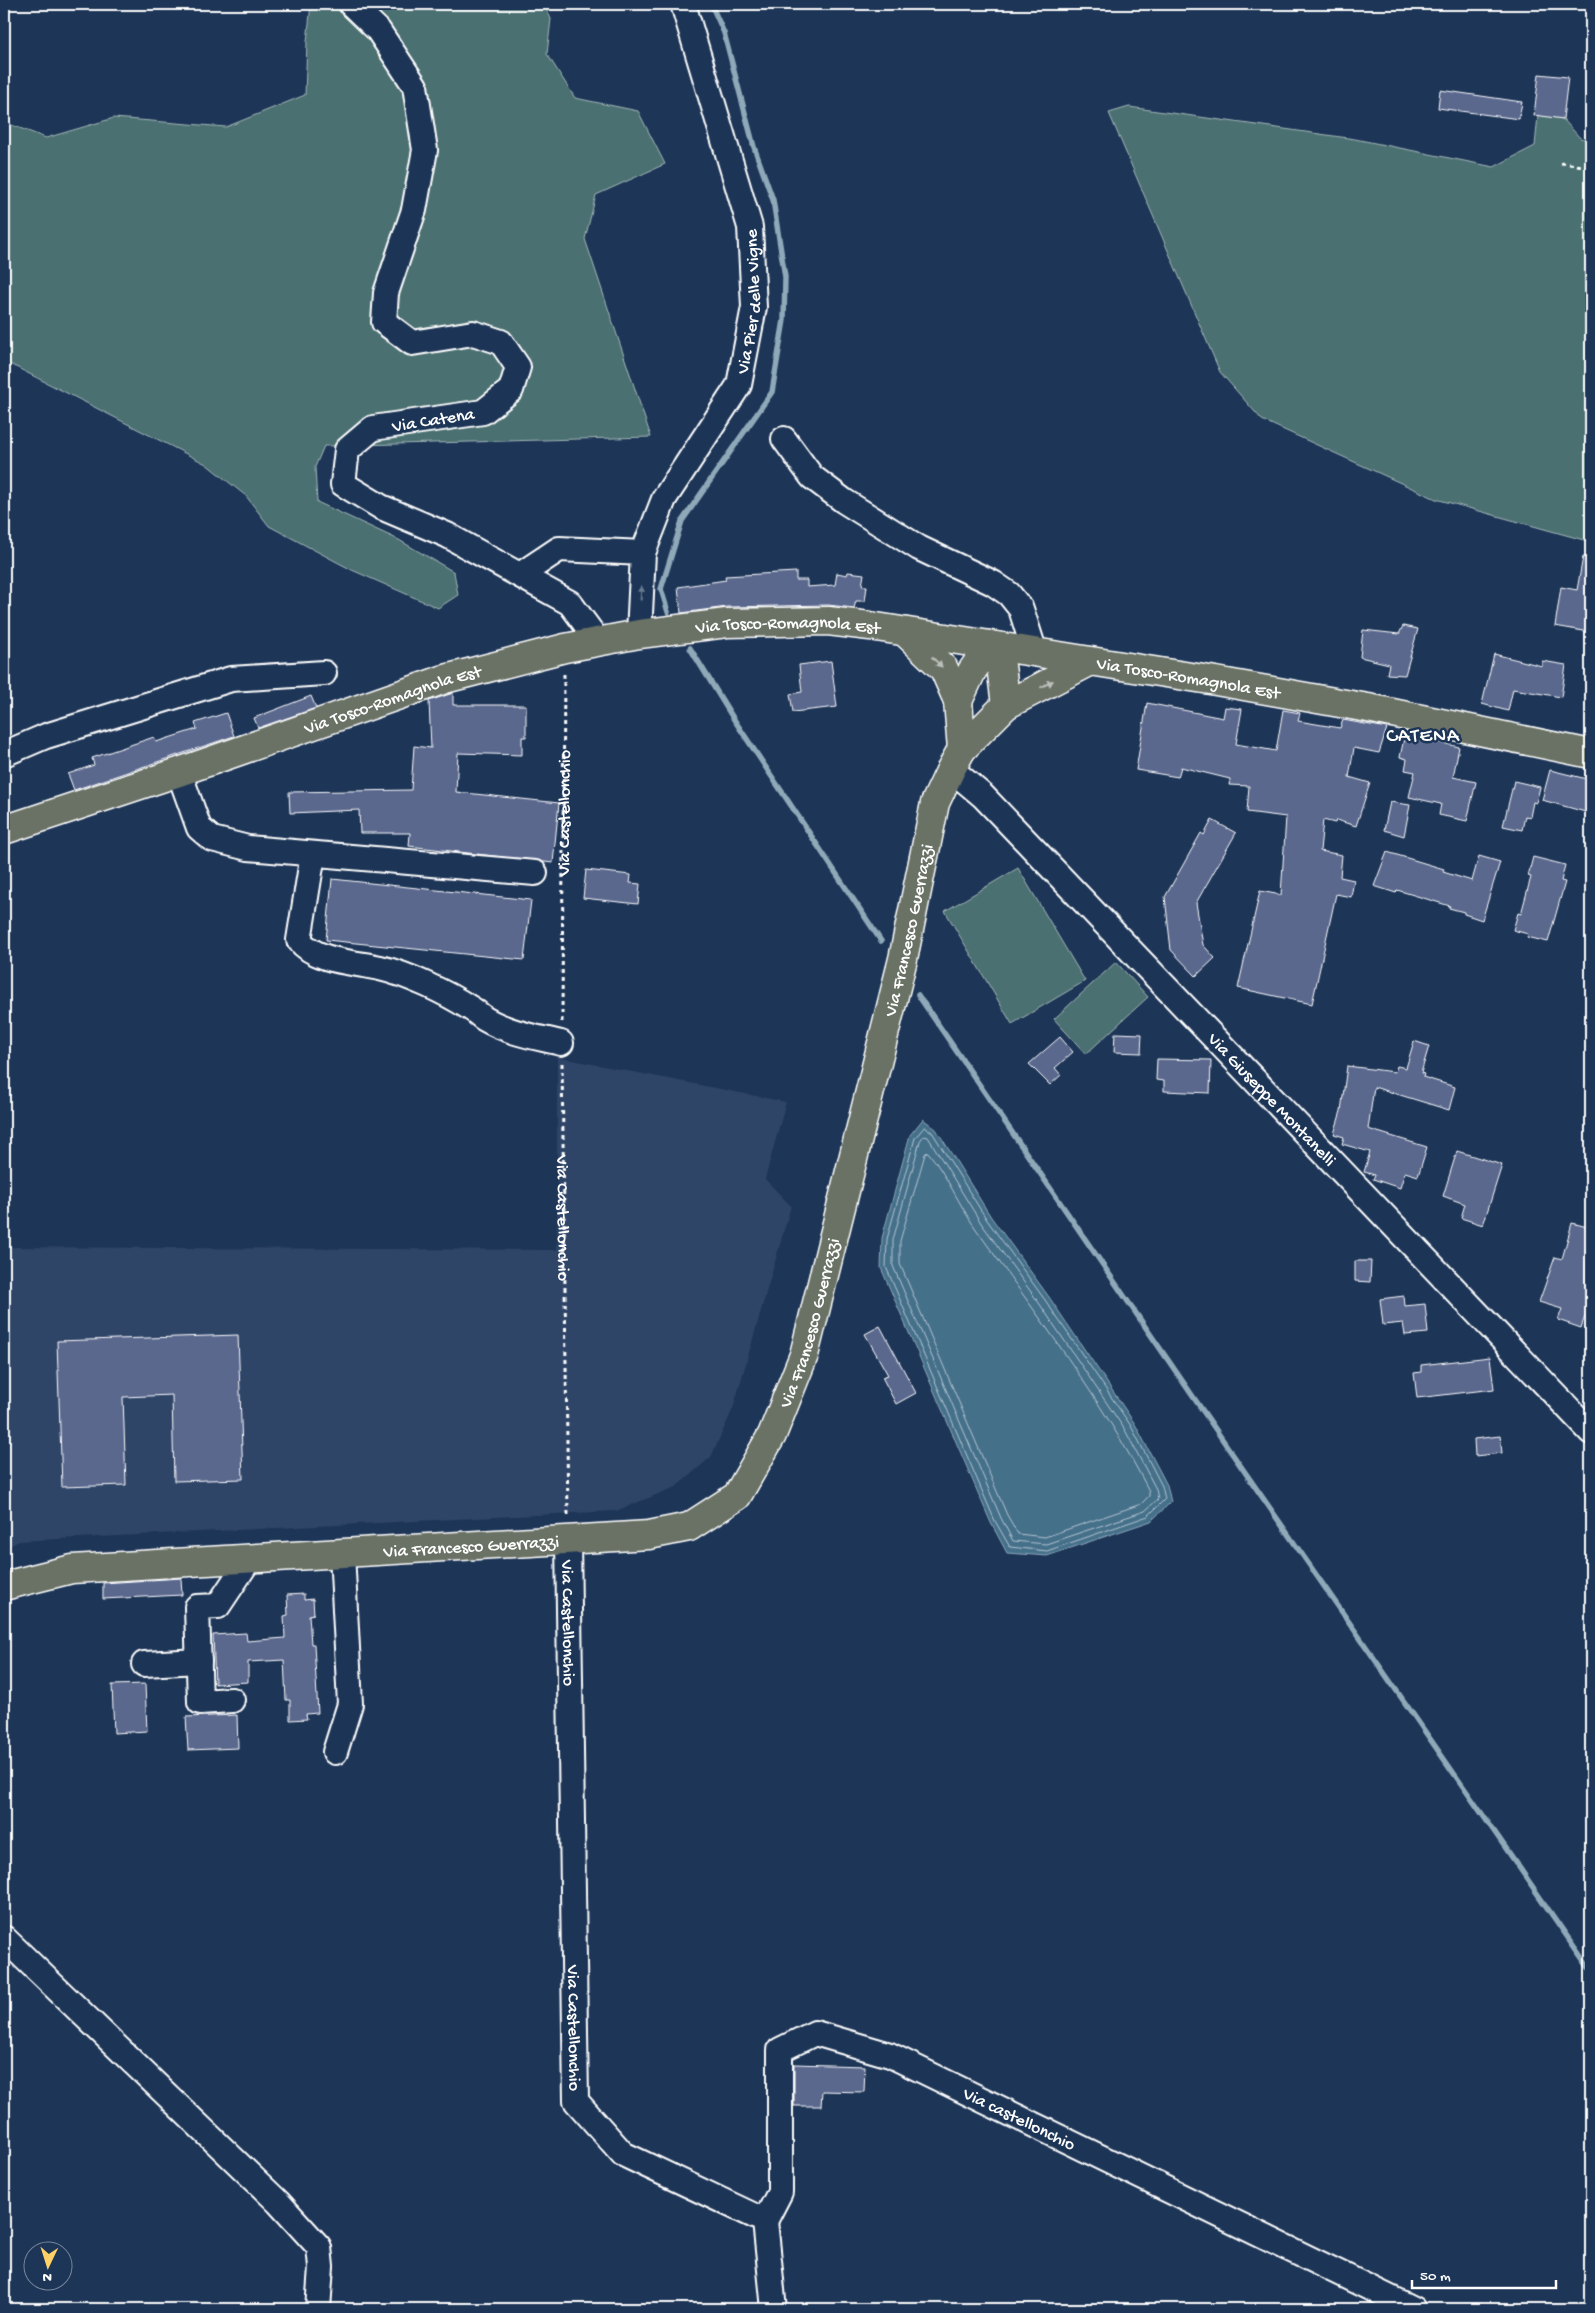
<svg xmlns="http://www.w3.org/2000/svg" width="1595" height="2313" font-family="'Gochi Hand',sans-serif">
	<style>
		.built { fill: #2f4468 }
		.green { fill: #4b7072; stroke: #a5b8b8 }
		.water { fill: #446f8a; stroke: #8fa9b9 }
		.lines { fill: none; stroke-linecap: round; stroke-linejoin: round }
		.shore { stroke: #b4c5d0; stroke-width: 1 }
		.stream { stroke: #8fa9b9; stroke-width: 5.5 }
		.building { fill: #5a678e; stroke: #fff }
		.minor-casing { stroke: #fff; stroke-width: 28 }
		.major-casing { stroke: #fff; stroke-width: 31 }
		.path { stroke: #fff; stroke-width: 3; stroke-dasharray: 4 4; stroke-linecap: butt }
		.minor { stroke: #1d3557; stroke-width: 24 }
		.major { stroke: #6a7266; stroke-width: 28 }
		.oneway { fill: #6c7c92 }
		.oneway2 { fill: #bcc0ba }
		.labels { text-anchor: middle; stroke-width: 5; stroke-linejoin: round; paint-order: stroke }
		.street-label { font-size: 18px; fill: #fff; stroke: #1d3557 }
		.quarter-label { font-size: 20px; letter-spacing: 1px; fill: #fff; stroke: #1d3557 }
	</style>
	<rect width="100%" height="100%" fill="#1d3557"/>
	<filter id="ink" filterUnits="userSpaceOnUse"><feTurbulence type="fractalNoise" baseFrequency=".02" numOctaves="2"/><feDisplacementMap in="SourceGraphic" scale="10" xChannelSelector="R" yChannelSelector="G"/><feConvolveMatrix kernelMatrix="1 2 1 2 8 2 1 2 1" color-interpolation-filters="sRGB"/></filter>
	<g filter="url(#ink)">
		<path class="built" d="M557,1057L786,1102L765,1179L791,1206L733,1409L711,1457L676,1487L616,1511L19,1541L4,1549V1327H6L11,1247L557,1250Z"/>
		<g class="green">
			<path d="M311,4H544L551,19L547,54L575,98L638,111L665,164L596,195L585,239L651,437L324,446L315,467L317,502L399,540L454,572L458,595L438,608L352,570L269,526L246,496L206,464L4,361V122L46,138L114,118L226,127L305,95L307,42Z"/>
			<path d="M1129,107L1355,139L1494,167L1535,146L1538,115L1563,119L1580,138L1591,141V542L1436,499L1262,420L1220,372L1109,113Z"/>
			<path d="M1018,868L1085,981L1012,1024L945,911Z"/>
			<path d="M1116,962L1148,997L1086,1054L1054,1019Z"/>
		</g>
		<path class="water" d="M923,1119L936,1129L991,1217L1049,1297L1135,1424L1167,1485L1171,1502L1151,1521L1047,1556L1007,1553L991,1523L881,1268L882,1238L910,1135Z"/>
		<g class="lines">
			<g class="shore">
				<path d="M925,1127L932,1132L987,1220L1045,1300L1131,1426L1162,1486L1165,1499L1148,1516L1047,1551L1010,1547L995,1521L886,1267L887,1239L915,1138Z"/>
				<path d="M924,1136L928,1137L981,1223L1039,1303L1125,1430L1156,1489L1158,1499L1145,1511L1046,1544L1013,1541L1001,1518L893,1266V1240L920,1141Z"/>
				<path d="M928,1152C947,1175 959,1205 976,1229C1036,1314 1102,1399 1149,1491V1496L1141,1504L1045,1537L1018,1534L1007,1515L900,1264V1241L925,1154Z"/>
			</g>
			<g class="stream">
				<path d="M668,612L661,589L682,521L772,392L784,320L785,277L773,200L754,147L724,33L711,4"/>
				<path d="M690,648L733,718L881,941"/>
				<path d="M918,995L1231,1452L1591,1971"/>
			</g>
		</g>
		<g class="building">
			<path d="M1539,74L1568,77L1563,119L1534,115Z"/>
			<path d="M1440,90L1522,102L1519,119L1438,108Z"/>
			<path d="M1583,557H1591V615L1589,632L1555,626L1561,587L1577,590Z"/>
			<path d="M796,572V580H807V587L835,585L837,573L847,575L848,572L864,574L862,586H867L865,601H856L854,608L828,605L727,607L681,613L678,587L726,580L725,576Z"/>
			<path d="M1403,626L1418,629L1405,675L1387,674L1389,664L1360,657L1363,630L1399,634Z"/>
			<path d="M1494,654L1542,666V661L1566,665L1561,697L1513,689L1508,711L1482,704Z"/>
			<path d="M831,661L837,707L793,712L790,694L802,692L799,665Z"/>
			<path d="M453,693V705H526V737H522V755L458,753L456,792L559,803L553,863L409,846L410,833H360L359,810L290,813L289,792L411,790L414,746L431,748L429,701Z"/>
			<path d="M311,696L316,708L258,728L254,718Z"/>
			<path d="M1147,703L1223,718L1225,707L1242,709L1236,744L1276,751L1283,710L1300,713L1298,721L1340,728L1343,720L1387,728L1379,753L1354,748L1349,777L1370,783L1356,826L1336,820L1335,823L1323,820L1320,851L1342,855L1340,877L1354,880L1351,897L1336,894L1312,1004L1238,988L1260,891L1281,895L1286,817L1247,812L1249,786L1229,785L1230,779L1181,767L1178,777L1136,770Z"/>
			<path d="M226,713L234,736L74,790L68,774L94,765L92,758L154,737L156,742L197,729L195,723Z"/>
			<path d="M1405,734L1459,747L1453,777L1476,782L1467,821L1439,815L1441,804L1409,797L1415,772L1405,770L1407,759L1400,757Z"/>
			<path d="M1550,770L1591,780L1589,813L1542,800Z"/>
			<path d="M1514,781L1540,787L1536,803L1533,802L1530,817L1525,816L1522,830L1503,826Z"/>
			<path d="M1390,802L1410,805L1404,836L1384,830Z"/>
			<path d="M1212,820L1236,833L1196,903L1203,945L1215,958L1196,976L1171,950L1165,897L1201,833L1204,835Z"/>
			<path d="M1387,852L1444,869L1443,872L1472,881L1479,856L1500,862L1482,920L1464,914V912L1449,908L1450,906L1397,890L1396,893L1374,886Z"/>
			<path d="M1533,857L1565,865L1561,881L1565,882L1548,942L1527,937L1528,934L1513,930L1518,913L1521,914L1531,877L1528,876Z"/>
			<path d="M586,870L631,875L630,883L640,884L638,904L583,898Z"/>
			<path d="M332,879L531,900L524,960L326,940Z"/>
			<path d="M1115,1033L1142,1034L1141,1053L1114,1052Z"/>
			<path d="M1060,1037L1073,1052L1055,1068L1061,1075L1050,1085L1029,1064Z"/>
			<path d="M1414,1041L1429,1046L1421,1073L1424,1074L1423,1077L1455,1087L1449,1110L1374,1087L1368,1129L1427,1147L1418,1176L1405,1172L1400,1188L1373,1179L1375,1175L1364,1172L1370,1152L1342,1144L1344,1137L1334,1134L1341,1111L1347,1066L1395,1072L1397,1066L1406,1068Z"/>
			<path d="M1157,1059L1211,1060L1210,1093L1164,1091V1081L1156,1080Z"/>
			<path d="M1457,1151L1502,1165L1483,1225L1461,1218L1465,1204L1443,1196Z"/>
			<path d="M1572,1223L1591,1228V1299L1581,1328L1558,1320L1562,1309L1539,1302L1555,1257L1562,1259Z"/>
			<path d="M1355,1261H1371L1370,1282L1355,1281Z"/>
			<path d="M1404,1296L1405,1306L1425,1304L1428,1333L1405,1335L1403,1323L1383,1325L1380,1299Z"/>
			<path d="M880,1326L916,1393L896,1404L882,1377L888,1375L865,1334Z"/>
			<path d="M238,1335L243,1479L174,1481L172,1395L123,1397L126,1485L62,1487L57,1341Z"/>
			<path d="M1490,1357L1494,1389L1417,1398L1414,1373L1421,1372V1365Z"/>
			<path d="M1500,1436L1502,1453L1475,1456L1474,1439Z"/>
			<path d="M181,1578L182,1595L103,1599V1583Z"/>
			<path d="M304,1594V1600L313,1599L314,1614L309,1615L311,1644H314L318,1713L306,1714L307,1719L290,1720V1700H286L284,1660L248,1662V1682L215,1684L213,1635L246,1633L247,1641L285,1638L284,1616L288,1615L287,1595Z"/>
			<path d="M145,1684L147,1731L114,1733L112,1685Z"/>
			<path d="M237,1715L238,1748L188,1750L186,1717Z"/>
			<path d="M794,2064L865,2066L864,2092L822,2091L821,2106H794Z"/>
		</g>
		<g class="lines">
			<defs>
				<g id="minor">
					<path d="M351,4L378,30L415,86L425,150L414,210L386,293L384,322L412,343L473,333L501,342L518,367L511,390L483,412L373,428L347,450L343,484L381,507L447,535L570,603L598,641"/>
					<path d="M784,439L812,477L844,501L919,548L993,583L1009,594L1021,609L1035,653"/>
					<path d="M520,575L559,549L643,553"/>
					<path id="s3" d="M639,634L643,553L664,499L739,385L754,307L750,227L683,4"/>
					<path d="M4,754L46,736L231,679L324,673"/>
					<path id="s4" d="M951,769L983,796L1591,1432"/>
					<path d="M179,772L199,828L212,839L248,848L535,873"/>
					<path d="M313,854L299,940C316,962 354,962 380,968C407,974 447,993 470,1008C476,1011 480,1016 485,1019C509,1033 536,1037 561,1043"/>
					<path id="s5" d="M568,1539L576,2101L623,2154L765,2221L774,2309"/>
					<path d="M144,1664L199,1661"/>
					<path d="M232,1700L200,1702L197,1607L218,1606L250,1558"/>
					<path d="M335,1752L350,1704L342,1553"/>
					<path d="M4,1938L278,2202L319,2247L321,2267L318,2309"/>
					<path id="s6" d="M765,2221L780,2192V2050L815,2033L890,2055L1413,2309"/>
				</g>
				<g id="major">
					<path d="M905,632L944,669L958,701L962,749"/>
					<path d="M994,646L1001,666L1006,705"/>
					<path d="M958,701L972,671L990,645"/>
					<path id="s7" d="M4,830L179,772L445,679L565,648L639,634L727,623L828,621L870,626L1210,680L1368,708L1591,754"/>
					<path id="s8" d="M4,1586L72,1569L649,1535L689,1527L737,1496L772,1435L804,1355L903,959L935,803L951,769L962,749L1006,705L1089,662"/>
				</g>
			</defs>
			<use href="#minor" class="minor-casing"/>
			<use href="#major" class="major-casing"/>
			<g class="path">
				<path d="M1561,163L1591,167"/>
				<path id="s1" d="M562,1022L564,671"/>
				<path id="s2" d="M562,1063L568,1517"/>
			</g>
			<use href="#minor" class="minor"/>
			<use href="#major" class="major"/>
		</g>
		<defs><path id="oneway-solid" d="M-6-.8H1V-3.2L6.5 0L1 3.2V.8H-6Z" transform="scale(1.25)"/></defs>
		<use class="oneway" href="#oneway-solid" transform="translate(641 593) rotate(-87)"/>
		<g class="oneway2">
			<use href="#oneway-solid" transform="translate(937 662) rotate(44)"/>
			<use href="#oneway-solid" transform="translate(1047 684) rotate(-28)"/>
		</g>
	</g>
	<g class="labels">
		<g class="street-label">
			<text dy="6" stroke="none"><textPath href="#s3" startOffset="360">Via Pier delle Vigne</textPath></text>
			<text transform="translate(433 419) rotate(-9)" y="6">Via Catena</text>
			<text dy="6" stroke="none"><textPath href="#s7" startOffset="815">Via Tosco-Romagnola Est</textPath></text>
			<text dy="6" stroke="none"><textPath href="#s7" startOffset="1220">Via Tosco-Romagnola Est</textPath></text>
			<text dy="6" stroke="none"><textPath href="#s7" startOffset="410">Via Tosco-Romagnola Est</textPath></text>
			<text dy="6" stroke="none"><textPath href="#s1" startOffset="209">Via Castellonchio</textPath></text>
			<text dy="6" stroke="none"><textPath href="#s8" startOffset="1340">Via Francesco Guerrazzi</textPath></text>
			<text dy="6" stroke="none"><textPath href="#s4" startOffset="461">Via Giuseppe Montanelli</textPath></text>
			<text dy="6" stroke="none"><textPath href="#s2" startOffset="155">Via Castellonchio</textPath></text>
			<text dy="6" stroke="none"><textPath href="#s8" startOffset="935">Via Francesco Guerrazzi</textPath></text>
			<text dy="6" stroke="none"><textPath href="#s8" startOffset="470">Via Francesco Guerrazzi</textPath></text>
			<text dy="6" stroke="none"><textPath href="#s5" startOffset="84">Via Castellonchio</textPath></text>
			<text dy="6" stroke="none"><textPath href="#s5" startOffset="489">Via Castellonchio</textPath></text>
			<text dy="6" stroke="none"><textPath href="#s6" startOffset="436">Via castellonchio</textPath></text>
		</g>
		<g class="quarter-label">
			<text x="1423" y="741">CATENA</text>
		</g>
	</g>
	<rect width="1595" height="2313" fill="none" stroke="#1d3557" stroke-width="20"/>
	<rect x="10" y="10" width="1575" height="2293" fill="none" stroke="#fff" stroke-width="2" filter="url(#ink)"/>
	<g transform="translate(48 2266) rotate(184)"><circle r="24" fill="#1d3557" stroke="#77869a"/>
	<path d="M0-4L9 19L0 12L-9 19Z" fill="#ffd166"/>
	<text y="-8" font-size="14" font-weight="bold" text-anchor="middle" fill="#ffffff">N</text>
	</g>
	<path d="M1412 2280v8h144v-8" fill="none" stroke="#ffffff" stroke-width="2.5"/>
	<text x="1420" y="2280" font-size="15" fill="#ffffff" stroke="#1d3557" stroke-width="4" paint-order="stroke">50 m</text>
</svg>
